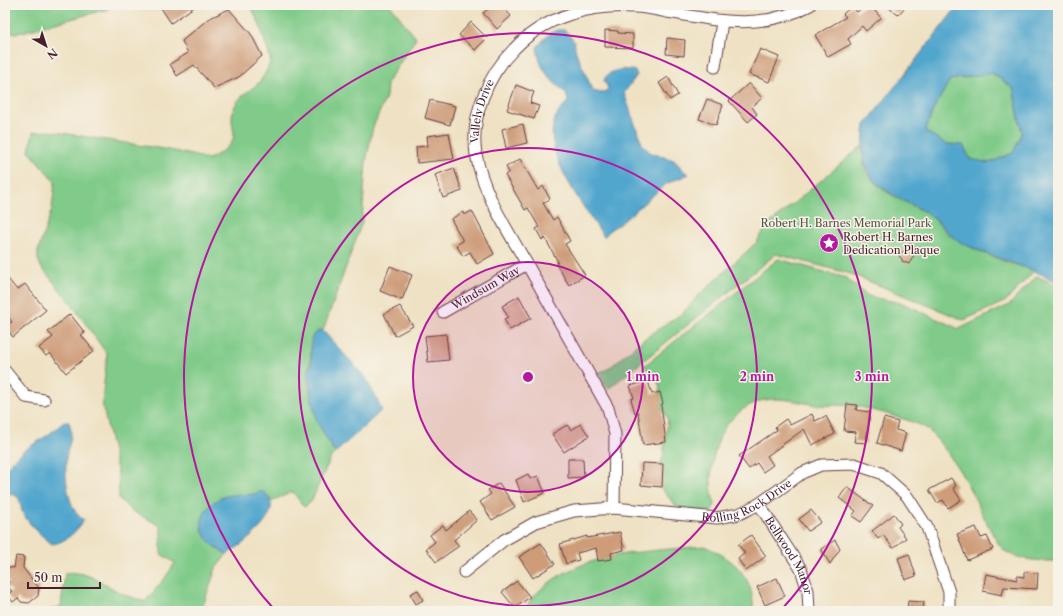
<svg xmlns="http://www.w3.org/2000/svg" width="1063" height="616" font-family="'Libre Caslon Text',serif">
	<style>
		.green { fill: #80cb89; stroke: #65755a }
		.water { fill: #51a6cd; stroke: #4e627c; fill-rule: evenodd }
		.building { fill: #ce9c79 }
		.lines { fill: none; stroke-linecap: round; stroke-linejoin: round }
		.minor-casing { stroke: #633c42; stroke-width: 13 }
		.minor { stroke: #fff; stroke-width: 11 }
		.ring { fill: none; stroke: #b5179e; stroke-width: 2 }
		.labels { text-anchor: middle; stroke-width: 3; stroke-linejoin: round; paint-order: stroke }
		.street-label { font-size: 11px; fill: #4a1f2b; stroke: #f7f3e8 }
		.park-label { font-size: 11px; fill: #5a5347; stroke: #f7f3e8 }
		.poi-label { font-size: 11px; fill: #4a1f2b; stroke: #f7f3e8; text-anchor: start }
		.centre { fill: #b5179e; stroke: #f7f3e8; stroke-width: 2 }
		.ring-label { font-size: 12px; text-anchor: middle; font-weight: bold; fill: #b5179e; stroke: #f7f3e8; stroke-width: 3; stroke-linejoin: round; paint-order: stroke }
	</style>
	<rect width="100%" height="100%" fill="#f7f3e8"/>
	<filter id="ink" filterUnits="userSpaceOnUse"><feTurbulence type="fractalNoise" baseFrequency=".025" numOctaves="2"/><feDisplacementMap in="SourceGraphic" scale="8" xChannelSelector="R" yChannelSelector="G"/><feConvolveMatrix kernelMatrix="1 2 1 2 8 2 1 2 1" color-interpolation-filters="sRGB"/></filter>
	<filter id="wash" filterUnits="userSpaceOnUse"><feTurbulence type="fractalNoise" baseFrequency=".012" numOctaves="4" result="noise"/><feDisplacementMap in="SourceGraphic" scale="16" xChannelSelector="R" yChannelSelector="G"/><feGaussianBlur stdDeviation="0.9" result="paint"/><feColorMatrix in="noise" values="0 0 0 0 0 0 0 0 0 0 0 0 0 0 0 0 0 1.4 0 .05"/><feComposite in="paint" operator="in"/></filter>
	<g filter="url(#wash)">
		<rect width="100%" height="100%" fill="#efe2c4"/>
		<g class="green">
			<path d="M5,5H109L108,9L18,33L5,32Z"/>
			<path d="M250,5H390L416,38L387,83L386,97L373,127L366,161L362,222L323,331L320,330C310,337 312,343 311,354C311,361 308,367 308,372C307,401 321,429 335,453L331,457L311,502L304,507L293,492L271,501L265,493L220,499L206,511L219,550L227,554L216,568L201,611H52L53,609L61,606L65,573C87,570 103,584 121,593C129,596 137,599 145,602L165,578L175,563L161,554V526L132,511L119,499L118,474L102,403L107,354L70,302L41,267L38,259V251L52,209L55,182L29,151L33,132L50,131L170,150L209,159C253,137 222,130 236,104C241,94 254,89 261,80C265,75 268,67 271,61L259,23Z"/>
			<path d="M992,73L1013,88L1022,133L1013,153L989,163L970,159L963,145L946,144L925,131L934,108L950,80Z"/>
			<path d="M862,146C863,153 863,166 867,172C879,193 907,202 927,213C937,219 942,230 951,236C971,250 1011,265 1035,270L1006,301L964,320L851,274L776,254L608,389L598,373L608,369L644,339L684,312L697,297L756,243L768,225Z"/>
			<path d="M778,259L846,278L868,296L904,304L959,329L1009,305L1037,276L1055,285H1058V561C1042,561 1019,561 1005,551C995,544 978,503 971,491C960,470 944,445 927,429C920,422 867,408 855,406C842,404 829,406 816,405C798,402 783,397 765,400C748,402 728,419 721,434C712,455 707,482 715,504L711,512L679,509L676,506L659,486L660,464L663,457L668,419L661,407L660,387L657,380L644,366Z"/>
			<path d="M704,546C733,558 755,577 753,611H522C528,605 533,596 540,590C585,550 648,552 704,546Z"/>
		</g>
		<g class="water">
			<path d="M961,5H1058V280L1055,281C1026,265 992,258 962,243C947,236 941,221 927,213C882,187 856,186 865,125L953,12ZM992,73L1013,88L1022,133L1013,153L989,163L970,159L963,145L946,144L925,131L934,108L950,80Z"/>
			<path d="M558,30H565L574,41L576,52L593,91L601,93L607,91L608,88L604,80C609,69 625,68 635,71L637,75L624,93L642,144L651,153L674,160L685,172L689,174L666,184L621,223L611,229L604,237C586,209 543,156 554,121C557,113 562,108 568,101L566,93C550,80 539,69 537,47L550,33Z"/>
			<path d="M320,330L323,331L366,378L382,410L335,453L317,422L312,399L308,372L311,364V340L313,335Z"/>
			<path d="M64,422H69C75,439 66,446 66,462C65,478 68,511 84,520C77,531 65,543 52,544C43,537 26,522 22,511C20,505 21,497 14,495C11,493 8,496 5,498V469L23,451L48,435Z"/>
			<path d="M262,491C291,510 244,544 227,554C217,549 204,540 202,528C199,512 216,496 232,495C243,493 251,497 262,491Z"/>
		</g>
		<g id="blocks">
			<g class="building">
				<path d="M159,5H197L171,23Z"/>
				<path d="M493,5H501L511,16L497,29L483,13Z"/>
				<path d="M866,5H870L881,18L866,31L862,26L848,39L851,44L828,57L815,35L846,17L843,14L852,6L857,12Z"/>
				<path d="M885,5H907L898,15Z"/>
				<path d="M229,9L251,34L262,56L239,77L214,88L194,65L177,76L170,64L188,53L182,41L208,19Z"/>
				<path d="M471,22L487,38L475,50L459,35Z"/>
				<path d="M605,30L618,31V33L633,34V48L605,47Z"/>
				<path d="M667,38L685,40L684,56L666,54Z"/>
				<path d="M760,49L779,57L769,82L749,74Z"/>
				<path d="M668,77L678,95L670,100L659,83Z"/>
				<path d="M749,83L762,98L752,107L757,114L748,122L729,101Z"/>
				<path d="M516,85L534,92L530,103L539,106L534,119L507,110Z"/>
				<path d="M707,99L723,105L716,125L699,119Z"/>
				<path d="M430,100L455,106L450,125L425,118Z"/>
				<path d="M523,124L527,143L506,148L502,129Z"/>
				<path d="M449,133L454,159L417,163L416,147L428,146L427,136Z"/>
				<path d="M520,159L538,190L543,186L550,199L543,203L553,220L557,217L570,241L565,244L585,275L569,285L556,264L558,262L545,238L542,240L536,229L539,227L528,208L525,210L505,175L509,172L506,167Z"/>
				<path d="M454,168L462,191L443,198L435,175Z"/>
				<path d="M472,211L494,254L477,264L470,252L463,256L456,245L463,241L451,219L463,212L464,215Z"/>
				<path d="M910,244L918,248L909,264L902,261V259L899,256Z"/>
				<path d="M390,266L412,275L402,300L380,291Z"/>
				<path d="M5,275L17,290L25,284L46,310L13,337L5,327L12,322L5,313Z"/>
				<path d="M519,296L531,318L510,330L504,319L508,317L502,306Z"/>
				<path d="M400,306L413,326L395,336L384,314Z"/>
				<path d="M70,314L85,333L81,335L94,351L66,373L50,353L46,356L39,348L53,337L48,332Z"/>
				<path d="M446,334L449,360L428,362L425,336Z"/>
				<path d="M648,381L652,394L660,392L663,404L661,405L666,442L643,445L638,412L635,413L631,399L634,398L630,386Z"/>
				<path d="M847,404L857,405L856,410L870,412L866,443L854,442L856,432L844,431Z"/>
				<path d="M812,414L815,421L826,416L835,434L812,445L804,429L767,456L773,465L763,472L757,463L749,469L739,456L777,430L775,427L786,419L790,425Z"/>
				<path d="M884,418L898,422L896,430L906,433L901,451L877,443Z"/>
				<path d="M581,424L589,436L564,452L552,434L567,425L571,430Z"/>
				<path d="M568,459H583L584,477L568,478Z"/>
				<path d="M642,463L663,464L662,487L641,485Z"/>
				<path d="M528,474L530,479L538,476L545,493L524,502L516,480Z"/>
				<path d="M951,478L956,486L953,488L961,500L948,508L943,500L937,503L929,490Z"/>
				<path d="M499,483L515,507L492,520L480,502L491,494L488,490Z"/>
				<path d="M847,487L873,506L861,522L852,516L856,511L839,498Z"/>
				<path d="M811,510L821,522L808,531L799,519Z"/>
				<path d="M469,511L477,520L454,540L459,546L436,562L426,549L435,542L430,535L443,525L446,530Z"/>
				<path d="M894,514L901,524L898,527L906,538L893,548L883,535L878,539L872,531Z"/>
				<path d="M976,527L981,538L987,536L993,549L967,560L957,534Z"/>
				<path d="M620,532L624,550L611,553L612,559L598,561L596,548L577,553L579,560L566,564L560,544L587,536V538Z"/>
				<path d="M751,535L766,556L746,571L738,559L745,553L738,545Z"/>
				<path d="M835,540L840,549L830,564L821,549Z"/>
				<path d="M541,543L555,564L533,578L519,557Z"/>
				<path d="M909,554L916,576L905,580L898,558Z"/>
				<path d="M16,556L24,557L23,568L39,588L38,596L29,603L21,602L18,598L13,602L7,595L12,591L8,587L9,581H5V567L14,568Z"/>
				<path d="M1024,572L1038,573L1037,589L1004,587L1002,595L983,591L986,574L1017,580V576L1024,577Z"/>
				<path d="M777,578L785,596L765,605L757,587Z"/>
				<path d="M517,581L530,597L515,608L502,592Z"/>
				<path d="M418,590L423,600L416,604L410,594Z"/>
				<path d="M908,601L924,602L923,611H907Z"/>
			</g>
		</g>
	</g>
	<g filter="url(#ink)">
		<use href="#blocks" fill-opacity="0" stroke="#633c42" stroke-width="1"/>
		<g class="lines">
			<defs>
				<g id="minor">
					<path d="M715,67L722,22"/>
					<path id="s1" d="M443,312L527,264"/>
					<path d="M5,371L26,397L44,400"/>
					<path id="s2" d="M759,504L801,569L808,591L809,611"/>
					<path id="s3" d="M614,508L615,434L608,408C581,360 554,312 527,264C507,229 483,194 476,154C470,116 488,75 514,49C545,16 590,4 635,7C646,7 657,10 667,12C718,21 763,31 810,5"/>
					<path id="s4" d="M464,572L504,540L536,522L574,511L614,508L717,518L739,514L759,504L802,473L821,465L854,464L881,473L907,496L927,527L949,592V611"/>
				</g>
			</defs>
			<use href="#minor" class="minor-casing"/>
			<use href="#minor" class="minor"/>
		</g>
	</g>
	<circle cx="528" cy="377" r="115" fill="#b5179e" fill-opacity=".12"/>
	<g class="ring">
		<circle cx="528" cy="377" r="115"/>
		<circle cx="528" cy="377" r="229"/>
		<path d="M274 609A344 344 0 1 1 782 609"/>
	</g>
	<defs>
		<symbol id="sight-disc" viewBox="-11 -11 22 22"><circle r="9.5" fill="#b5179e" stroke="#f7f3e8"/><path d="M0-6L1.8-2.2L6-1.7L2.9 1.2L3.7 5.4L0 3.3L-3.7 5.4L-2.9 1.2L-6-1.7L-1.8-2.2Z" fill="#fff"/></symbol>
	</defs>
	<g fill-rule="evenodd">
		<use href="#sight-disc" x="818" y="232" width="22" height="22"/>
	</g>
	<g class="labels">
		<g class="street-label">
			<text dy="4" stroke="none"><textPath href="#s3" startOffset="432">Vallely Drive</textPath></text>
			<text dy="4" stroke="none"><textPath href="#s1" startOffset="49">Windsum Way</textPath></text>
			<text dy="4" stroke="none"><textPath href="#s4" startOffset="305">Rolling Rock Drive</textPath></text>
			<text dy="4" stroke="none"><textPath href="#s2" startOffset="60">Bellwood Manor</textPath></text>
		</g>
		<g class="park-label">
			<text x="846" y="227">Robert H. Barnes Memorial Park</text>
		</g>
		<g class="poi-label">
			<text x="843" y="241">Robert H. Barnes<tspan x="843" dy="13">Dedication Plaque</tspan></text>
		</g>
	</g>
	<circle cx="528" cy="377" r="6" class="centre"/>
	<g class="ring-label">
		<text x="643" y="381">1 min</text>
		<text x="757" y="381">2 min</text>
		<text x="872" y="381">3 min</text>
	</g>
	<rect width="1063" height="616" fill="none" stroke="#f7f3e8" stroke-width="20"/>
	<g transform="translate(46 46) rotate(141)" stroke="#f7f3e8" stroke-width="3" paint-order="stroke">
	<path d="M0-3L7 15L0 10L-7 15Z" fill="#4a1f2b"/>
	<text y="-6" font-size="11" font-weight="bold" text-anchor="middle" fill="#4a1f2b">N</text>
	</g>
	<path d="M28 582v6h72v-6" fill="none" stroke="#4a1f2b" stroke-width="2"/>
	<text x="34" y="582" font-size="12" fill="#4a1f2b" stroke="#f7f3e8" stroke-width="3" paint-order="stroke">50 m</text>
</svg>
